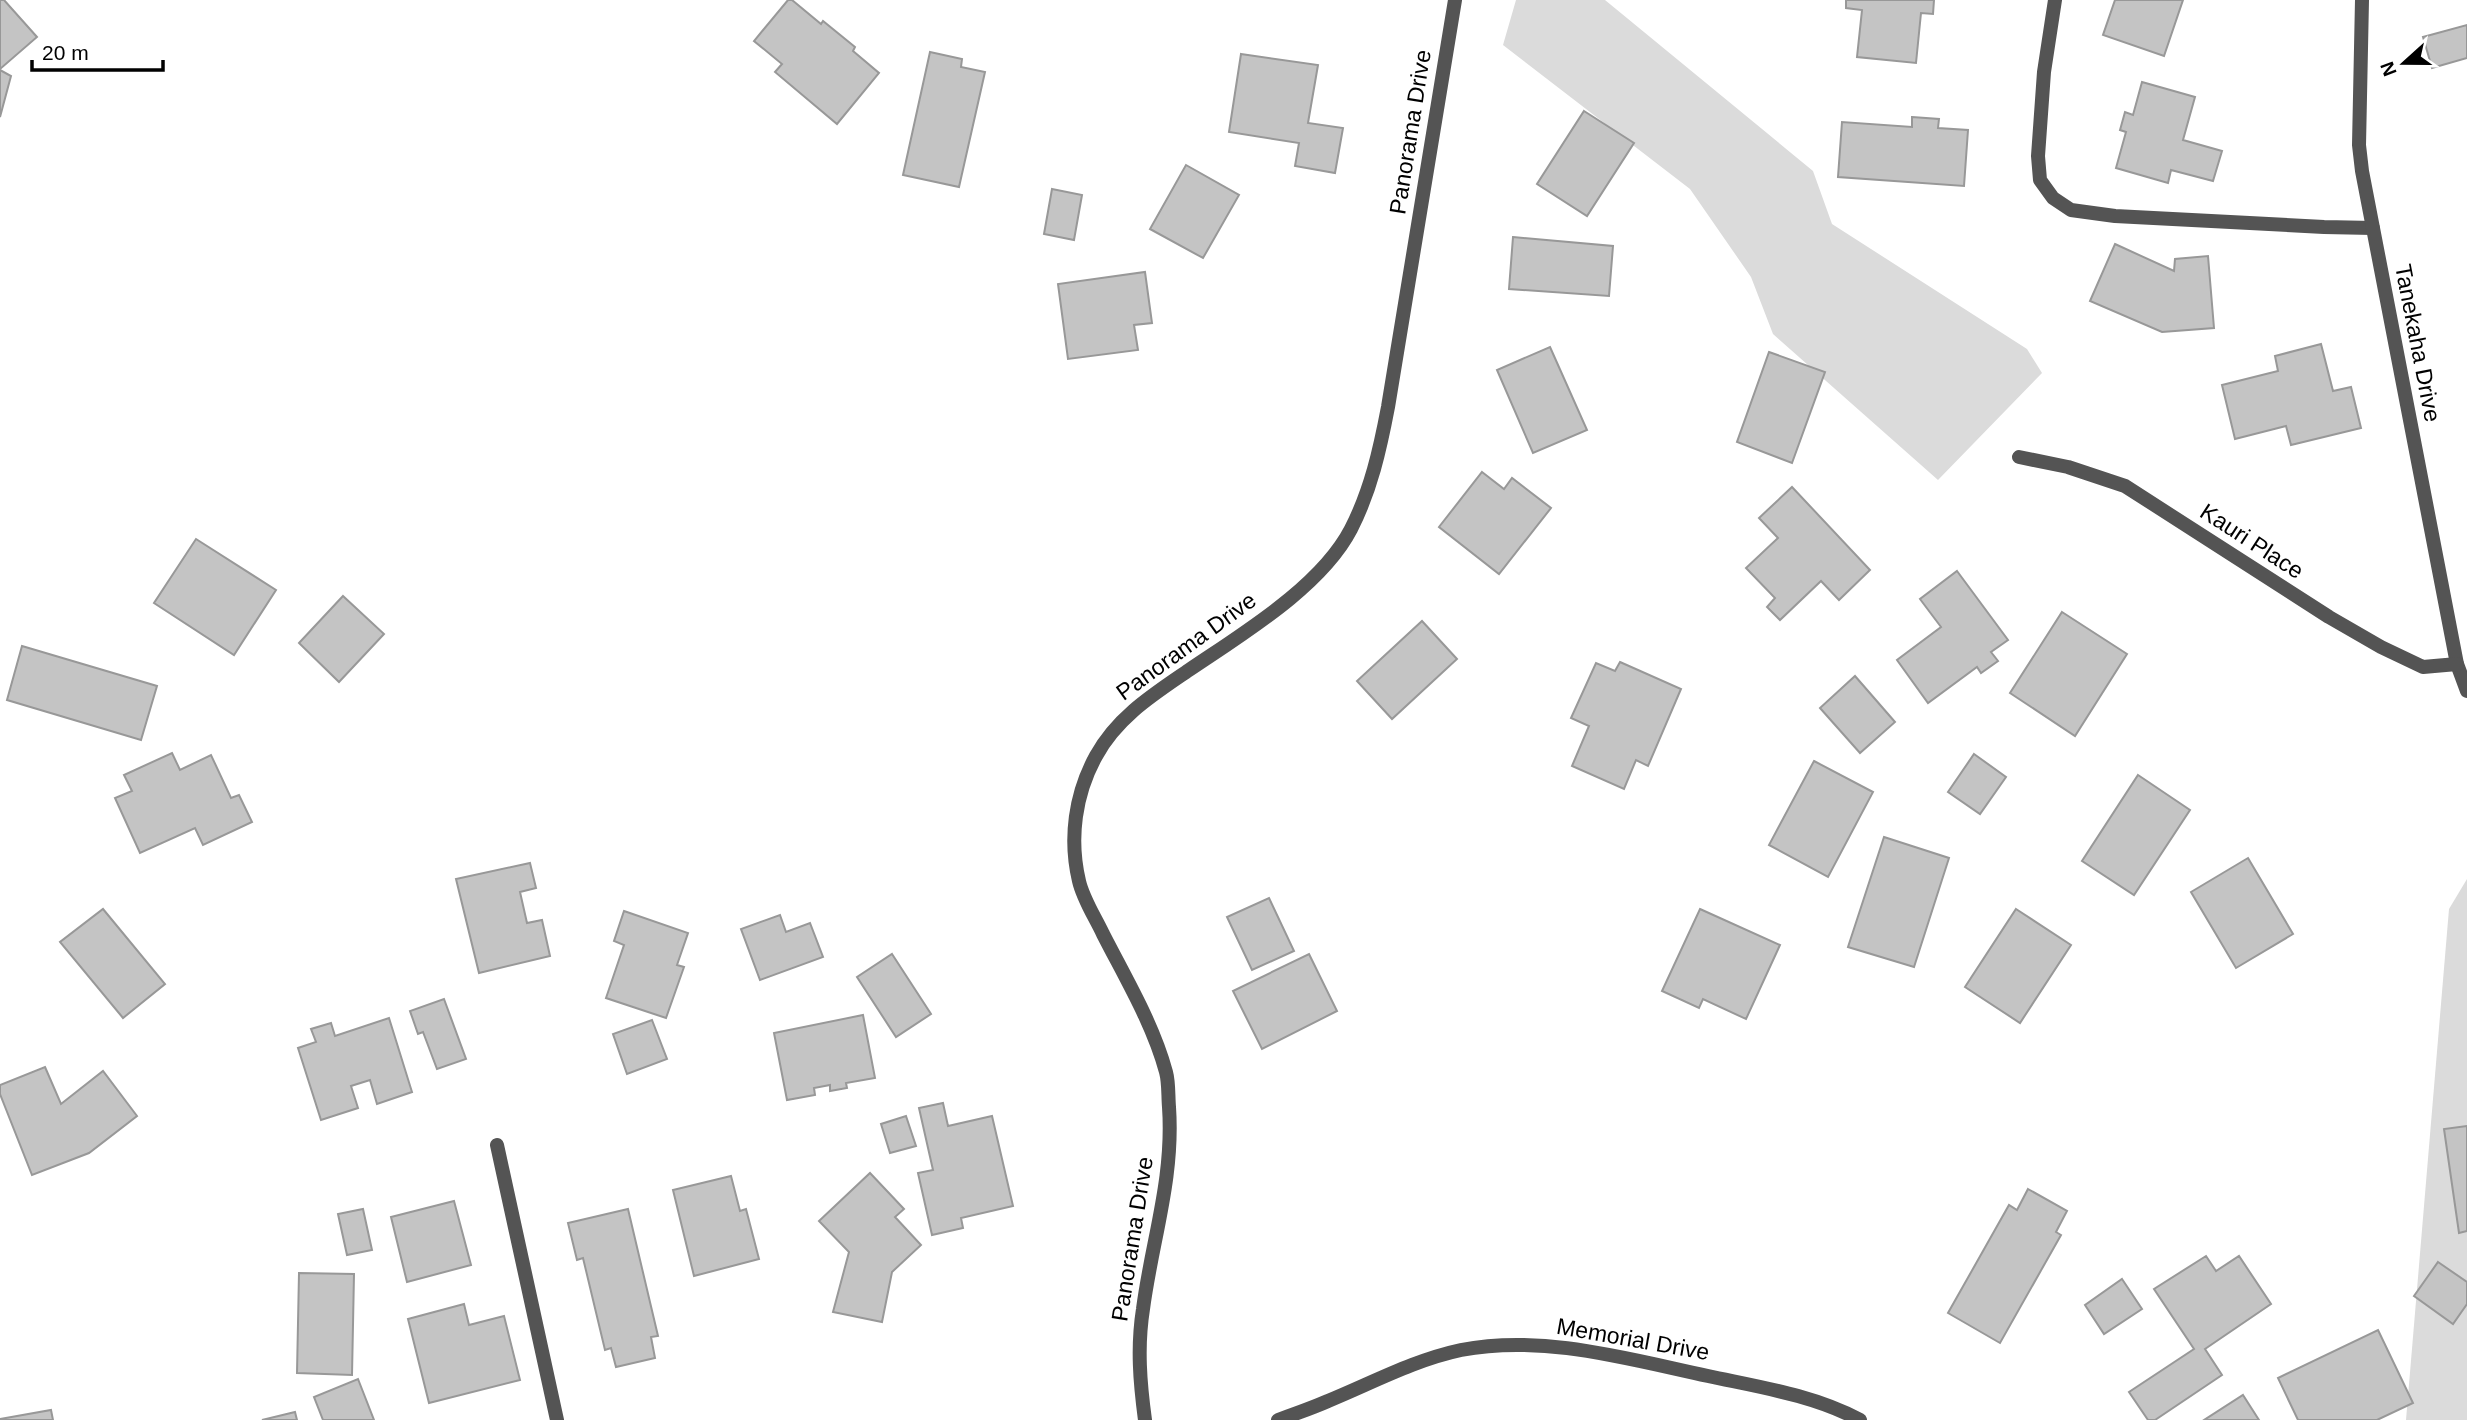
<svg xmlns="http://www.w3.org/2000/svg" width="2467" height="1420" font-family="Arial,sans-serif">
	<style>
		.green { fill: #dbdbdb }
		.building { fill: #c4c4c4; stroke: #989898; stroke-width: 2 }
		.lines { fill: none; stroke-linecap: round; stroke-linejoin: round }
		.lane { stroke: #545454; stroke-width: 14 }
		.street { stroke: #545454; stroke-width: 14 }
		.labels { text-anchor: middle; stroke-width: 5; stroke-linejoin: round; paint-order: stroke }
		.street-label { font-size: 23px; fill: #000; stroke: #fff }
	</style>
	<rect width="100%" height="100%" fill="#fff"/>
	<g class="green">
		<path d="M1516,0H1605L1813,171L1832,224L2027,349L2042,373L1938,480L1773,334L1751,277L1690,189L1503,45Z"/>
		<path d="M2467,879V1420H2406L2449,909Z"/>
	</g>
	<g class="building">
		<path d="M0,0H4L37,37L0,69Z"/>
		<path d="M788,0H792L821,24L823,21L855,47L853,51L879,73L837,124L775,72L782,64L754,41Z"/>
		<path d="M1846,0H1934L1933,14L1921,13L1916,63L1857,57L1862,10L1846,8Z"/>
		<path d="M2115,0H2183L2164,56L2103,35Z"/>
		<path d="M2467,25V58L2432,68L2423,37Z"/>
		<path d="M930,52L962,59L961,67L985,72L959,187L903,175Z"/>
		<path d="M1241,54L1318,65L1308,123L1343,128L1335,173L1295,166L1299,143L1229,132Z"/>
		<path d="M0,70L11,76L0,117Z"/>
		<path d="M2142,82L2195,97L2183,140L2222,151L2213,181L2171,170L2168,183L2116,168L2126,132L2120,130L2125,112L2133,115Z"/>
		<path d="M1584,111L1634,143L1587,216L1537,184Z"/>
		<path d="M1912,117L1939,119L1938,128L1968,130L1964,186L1838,177L1842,122L1912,127Z"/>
		<path d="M1186,165L1239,195L1203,258L1150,229Z"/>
		<path d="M1052,189L1082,195L1074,240L1044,234Z"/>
		<path d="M1513,237L1613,246L1609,296L1509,289Z"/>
		<path d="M2115,244L2174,271L2175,259L2208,256L2214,328L2162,332L2090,301Z"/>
		<path d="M1145,272L1152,323L1134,325L1138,350L1068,359L1058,284Z"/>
		<path d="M2321,344L2333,391L2351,387L2361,428L2291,445L2286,426L2235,439L2222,385L2278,371L2275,356Z"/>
		<path d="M1550,347L1587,430L1533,453L1497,370Z"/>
		<path d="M1769,352L1825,372L1792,463L1737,442Z"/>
		<path d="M1482,472L1504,489L1512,478L1551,508L1499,574L1439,527Z"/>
		<path d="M1792,487L1870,570L1839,600L1821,581L1780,620L1767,607L1775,598L1746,568L1778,538L1759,518Z"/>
		<path d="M196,539L276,590L234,655L154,603Z"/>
		<path d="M1957,571L2008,640L1991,652L1998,661L1981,673L1977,667L1928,703L1897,660L1941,627L1920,599Z"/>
		<path d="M343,596L384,634L339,682L299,643Z"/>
		<path d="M2062,612L2127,654L2075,736L2010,693Z"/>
		<path d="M1422,621L1457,659L1392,719L1357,681Z"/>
		<path d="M22,646L157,686L141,740L7,700Z"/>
		<path d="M1620,662L1681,689L1648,766L1636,760L1624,789L1572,766L1589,726L1571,718L1596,663L1615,671Z"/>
		<path d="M1855,676L1895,722L1860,753L1820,708Z"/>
		<path d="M172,753L180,770L211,755L231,798L239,795L252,822L203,845L195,828L140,853L115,798L132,791L124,775Z"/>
		<path d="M1974,754L2006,777L1980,814L1948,792Z"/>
		<path d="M1814,761L1873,792L1828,877L1769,845Z"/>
		<path d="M2138,775L2190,810L2134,895L2082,861Z"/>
		<path d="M1884,837L1949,858L1914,967L1848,947Z"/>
		<path d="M2248,858L2293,934L2236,968L2191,892Z"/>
		<path d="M530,863L536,888L520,892L527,923L542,920L550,956L479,973L456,879Z"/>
		<path d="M1269,898L1294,951L1252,970L1227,917Z"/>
		<path d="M103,909L165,984L123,1018L60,942Z"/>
		<path d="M1700,909L1780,945L1746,1019L1703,999L1699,1008L1662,991Z"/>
		<path d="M2016,909L2071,945L2020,1023L1965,987Z"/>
		<path d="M624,911L688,933L677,965L684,967L666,1018L606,998L624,945L614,941Z"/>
		<path d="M780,915L786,932L810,923L823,957L760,980L741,929Z"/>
		<path d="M892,954L931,1014L896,1037L857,977Z"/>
		<path d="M1309,954L1337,1011L1262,1049L1233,991Z"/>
		<path d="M444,999L466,1059L437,1069L423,1032L418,1034L410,1011Z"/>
		<path d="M863,1015L875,1078L846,1083L847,1088L830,1091V1085L814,1088L815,1095L787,1100L774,1033Z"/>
		<path d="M389,1018L412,1092L377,1104L370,1080L351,1086L358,1108L321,1120L298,1048L316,1042L311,1029L331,1023L335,1036Z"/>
		<path d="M652,1020L667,1059L627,1074L613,1034Z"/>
		<path d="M45,1067L61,1104L103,1071L137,1116L89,1153L32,1175L0,1094V1085Z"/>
		<path d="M943,1103L948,1126L992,1116L1013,1206L961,1218L963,1228L932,1235L918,1173L933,1170L919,1108Z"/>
		<path d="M906,1116L916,1146L890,1153L881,1124Z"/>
		<path d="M2467,1126V1231L2459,1233L2444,1129Z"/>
		<path d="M870,1173L904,1209L895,1217L921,1245L892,1272L882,1322L833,1312L849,1252L819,1221Z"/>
		<path d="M731,1176L740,1211L746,1209L759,1259L694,1276L673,1190Z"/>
		<path d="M2028,1189L2067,1211L2056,1232L2061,1235L2000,1343L1948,1313L2009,1205L2017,1210Z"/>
		<path d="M454,1201L471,1265L407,1282L391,1217Z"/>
		<path d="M363,1209L372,1250L347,1255L338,1214Z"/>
		<path d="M628,1209L658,1336L651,1337L655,1358L616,1367L611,1348L605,1350L583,1258L577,1260L568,1223Z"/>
		<path d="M2206,1256L2216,1271L2239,1256L2271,1304L2205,1349L2222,1375L2155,1420H2148L2129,1392L2194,1349L2154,1289Z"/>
		<path d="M2438,1262L2467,1282V1304L2453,1324L2414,1296Z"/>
		<path d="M299,1273L354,1274L352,1375L297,1373Z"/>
		<path d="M2122,1279L2142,1309L2104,1334L2085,1305Z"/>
		<path d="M464,1304L469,1325L504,1316L520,1380L429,1403L408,1319Z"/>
		<path d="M2378,1330L2413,1403L2377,1420H2298L2278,1378Z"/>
		<path d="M358,1379L374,1420H323L314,1397Z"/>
		<path d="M2243,1395L2259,1420H2204Z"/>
		<path d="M51,1410L53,1420H0V1419Z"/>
		<path d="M295,1412L297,1420H262Z"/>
	</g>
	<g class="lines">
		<g class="lane">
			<path d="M2055,0L2044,72L2038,156L2040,180L2053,198L2071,210L2115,216L2324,227L2373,228"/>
			<path d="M497,1145L557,1420"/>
		</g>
		<g class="street">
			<path d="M2362,0L2359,145L2362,171L2457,664L2467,691"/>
			<path d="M2019,457L2068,467L2125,486L2329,617L2381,647L2423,667L2457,664"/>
			<path d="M1145,1420C1140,1383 1137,1347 1143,1309C1152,1240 1174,1179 1169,1107C1168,1096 1169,1083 1166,1072C1153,1024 1126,979 1103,934C1095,917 1083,899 1079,881C1069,839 1075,794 1096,756C1117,717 1154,694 1189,670C1242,634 1321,587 1351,529C1371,490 1380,449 1388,407L1455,0"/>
			<path d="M1278,1420C1295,1414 1312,1408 1328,1401C1372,1383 1414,1360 1461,1350C1543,1334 1628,1359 1708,1376C1759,1387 1813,1395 1860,1420"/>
		</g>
	</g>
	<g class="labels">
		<g class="street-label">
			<text transform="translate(1410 132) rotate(-81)" y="8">Panorama Drive</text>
			<text transform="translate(2418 343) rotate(79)" y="8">Tanekaha Drive</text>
			<text transform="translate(2252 541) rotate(33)" y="8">Kauri Place</text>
			<text transform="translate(1186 646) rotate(-36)" y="8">Panorama Drive</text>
			<text transform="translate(1132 1239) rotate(-81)" y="8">Panorama Drive</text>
			<text transform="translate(1633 1339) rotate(10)" y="8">Memorial Drive</text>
		</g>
	</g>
	<g transform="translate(2404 63) rotate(249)" stroke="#ffffff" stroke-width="5" paint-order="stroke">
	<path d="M0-5L12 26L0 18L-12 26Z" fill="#000000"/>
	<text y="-10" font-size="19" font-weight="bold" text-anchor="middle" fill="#000000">N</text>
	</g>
	<path d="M32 60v10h131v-10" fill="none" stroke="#000000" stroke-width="3.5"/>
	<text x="42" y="60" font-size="21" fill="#000000" stroke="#ffffff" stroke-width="5" paint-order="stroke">20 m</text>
</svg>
